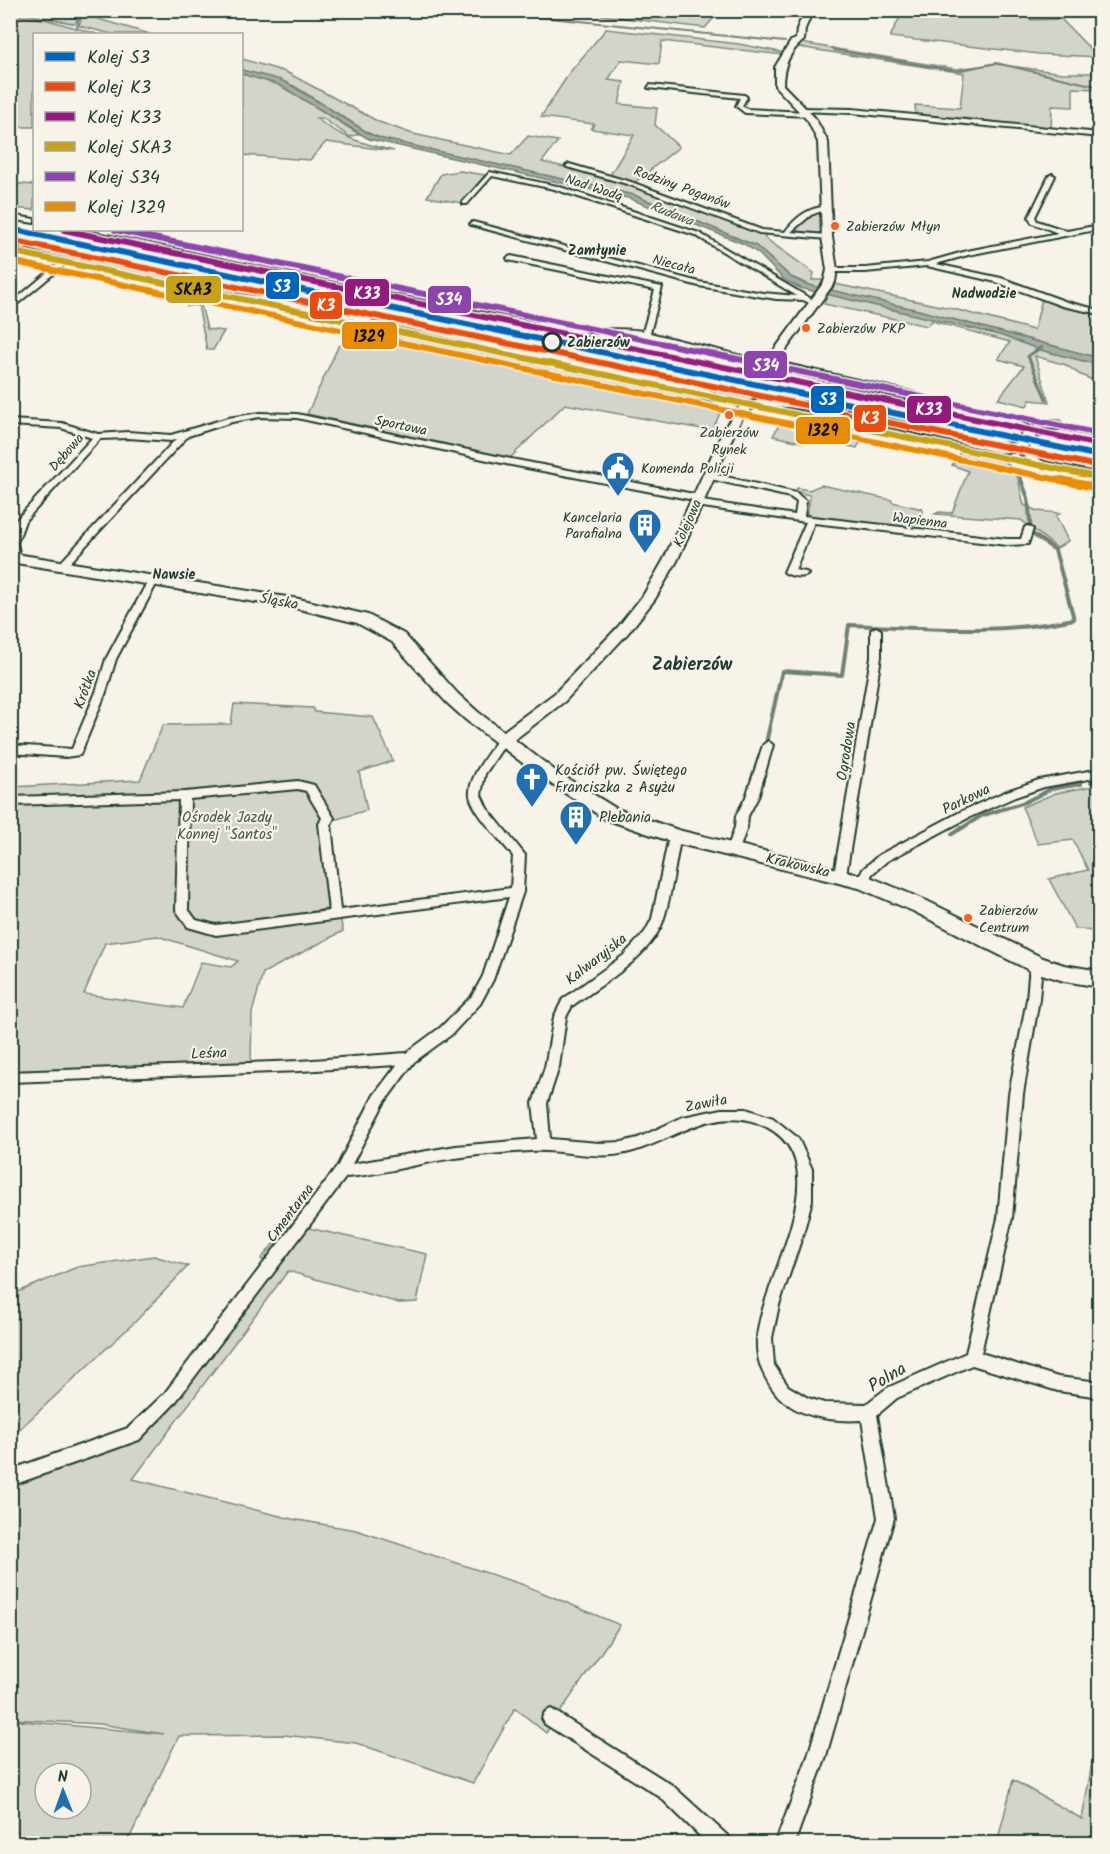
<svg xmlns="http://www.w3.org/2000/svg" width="1110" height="1854" font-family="Kalam,sans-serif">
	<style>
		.green { fill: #d3d5ca; stroke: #79897f; stroke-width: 1.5; fill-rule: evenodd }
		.water { fill: #a4ada3; stroke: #6f8077; stroke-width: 1.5 }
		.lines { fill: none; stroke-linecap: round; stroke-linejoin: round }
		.stream-far3 { stroke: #6f8077; stroke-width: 2 }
		.stream-far2 { stroke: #6f8077; stroke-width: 3 }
		.stream-far1 { stroke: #6f8077; stroke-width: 4 }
		.stream { stroke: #6f8077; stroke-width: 4.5 }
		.street-casing { stroke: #1f3d34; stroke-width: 4 }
		.secondary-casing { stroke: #1f3d34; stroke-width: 4 }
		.primary-casing { stroke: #1f3d34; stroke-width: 4 }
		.street { fill: #f7f3e8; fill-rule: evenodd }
		.secondary { fill: #f7f3e8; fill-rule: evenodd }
		.primary { fill: #f7f3e8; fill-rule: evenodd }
		.rail-1-casing { stroke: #f7f3e8; stroke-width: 9 }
		.rail-2-casing { stroke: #f7f3e8; stroke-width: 9 }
		.rail-3-casing { stroke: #f7f3e8; stroke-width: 9 }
		.rail-4-casing { stroke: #f7f3e8; stroke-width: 9 }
		.rail-5-casing { stroke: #f7f3e8; stroke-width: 9 }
		.rail-6-far1-casing { stroke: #f7f3e8; stroke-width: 9 }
		.rail-6-casing { stroke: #f7f3e8; stroke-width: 11 }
		.rail-1 { stroke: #0065bd; stroke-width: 6 }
		.rail-2 { stroke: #e84d0f; stroke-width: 6 }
		.rail-3 { stroke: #951a80; stroke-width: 6 }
		.rail-4 { stroke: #c6a119; stroke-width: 6 }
		.rail-5 { stroke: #8e44ad; stroke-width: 6 }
		.rail-6-far1 { stroke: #e98c05; stroke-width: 6 }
		.rail-6 { stroke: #e98c05; stroke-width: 8 }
		.bus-dot { fill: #f26522; stroke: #f7f3e8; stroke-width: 2 }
		.stop-dot { fill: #f7f3e8; stroke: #1f3d34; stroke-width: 3 }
		.labels { text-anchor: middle; stroke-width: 4.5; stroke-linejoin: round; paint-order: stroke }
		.far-street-label { font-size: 14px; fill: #1f3d34; stroke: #f7f3e8 }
		.far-water-label { font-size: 14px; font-style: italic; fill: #405950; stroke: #f7f3e8 }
		.bus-label { font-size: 14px; fill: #1f3d34; stroke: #f7f3e8; text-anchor: start }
		.far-neighbourhood-label { font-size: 14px; font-weight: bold; fill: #1f3d34; stroke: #f7f3e8 }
		.far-stop-label { font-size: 14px; font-weight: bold; fill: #1f3d34; stroke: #f7f3e8; text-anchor: start }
		.far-poi-label { font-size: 14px; fill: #1f3d34; stroke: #f7f3e8; text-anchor: start }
		.street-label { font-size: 15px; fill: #1f3d34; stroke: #f7f3e8 }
		.poi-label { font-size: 15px; fill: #1f3d34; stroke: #f7f3e8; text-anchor: start }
		.park-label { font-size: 15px; fill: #435b52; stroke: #f7f3e8 }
		.quarter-label { font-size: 18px; font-weight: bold; fill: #1f3d34; stroke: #f7f3e8 }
		.near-street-label { font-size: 18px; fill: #1f3d34; stroke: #f7f3e8 }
		.line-badge { stroke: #f7f3e8; stroke-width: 2 }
		.badge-label { font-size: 16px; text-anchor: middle; font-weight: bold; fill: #fff }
		.pale-badge-label { font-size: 16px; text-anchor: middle; font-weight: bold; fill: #111 }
	</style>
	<rect width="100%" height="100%" fill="#f7f3e8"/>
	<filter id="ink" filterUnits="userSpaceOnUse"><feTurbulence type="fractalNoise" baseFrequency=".0167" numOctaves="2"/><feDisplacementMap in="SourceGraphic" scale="12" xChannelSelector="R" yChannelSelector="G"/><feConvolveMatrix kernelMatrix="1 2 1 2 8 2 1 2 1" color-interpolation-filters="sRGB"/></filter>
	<g filter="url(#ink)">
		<g class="green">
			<path d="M43,10L67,14L71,11H96L98,19L150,34H112L79,26L81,19H77L75,24L11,11Z"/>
			<path d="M558,10H720V11L705,28Z"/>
			<path d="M962,10L1007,14V10L1099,11V18L1030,17L1031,20L1061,19L1098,57L1039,54L890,37L903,11Z"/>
			<path d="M10,14L48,20L97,34H34V127H15L11,131Z"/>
			<path d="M606,29L739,44L785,53L784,55L662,41L659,64L621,60L608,80L624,82L619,104L657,108L655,125L679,147L634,183L610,175L634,135L591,129L594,124L541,117L570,72Z"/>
			<path d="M801,43L956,69L995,64L1063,73H1099V89L1073,88V107L1052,106L1051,129L916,116L915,105L960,108L964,73L798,47Z"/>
			<path d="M242,59L286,72L379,122L413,134L511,155L528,136L558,141L542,162L604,176L765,235V238L814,273L812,280H824L817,288L791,277L756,246L634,195L383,139L370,134L294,86L242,70Z"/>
			<path d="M242,74L279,84L359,134L350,137L322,118H316C339,137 364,144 394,151L326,142L310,160L242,155Z"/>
			<path d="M460,171L485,175L462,203L427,197L441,174Z"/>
			<path d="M11,183L34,185V210L11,208Z"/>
			<path d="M818,212H821L822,232L815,235L797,231V226Z"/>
			<path d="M11,238L283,299L182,286L11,247Z"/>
			<path d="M835,284L950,308L1034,330L1042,299L1099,313V358L918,310L831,291Z"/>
			<path d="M190,290L208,292L201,305L207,329L224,331L213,350H207L198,305L187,306Z"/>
			<path d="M828,294L1000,335L1041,350L1099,365V383L1079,374L1066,365L1035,356L1049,402L1030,400L1027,406L998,399L1024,366L998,359L1010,342L932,321L927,326L824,304Z"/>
			<path d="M433,298L518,310L514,317L430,301Z"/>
			<path d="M372,321L670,388L723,407L712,431L565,404L510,458L307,414L338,347Z"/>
			<path d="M703,384L773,396V398L752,400L738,407L730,405Z"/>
			<path d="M890,395L904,396L905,399L979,417L1018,431L886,403Z"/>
			<path d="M1036,419L1060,420L1067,427L1099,435V439L1035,428L1032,424Z"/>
			<path d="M781,421L862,438L857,448L808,437L805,443L773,436Z"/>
			<path d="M876,424C904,430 1003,448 1016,473C1020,482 1021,495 1024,505L1037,511L1060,513L1056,516L1068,541L1057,548L1021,520L935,514L939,512L952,513L968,471L952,465L962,449L872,425Z"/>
			<path d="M821,485L892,500V502L922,509L923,511L915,525L908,528L810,516L807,514L810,498L809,495L795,491L797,488L809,490Z"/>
			<path d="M234,704L313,708L315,712L373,717L393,761L359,772L367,810L324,823L327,909L199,930L212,934L340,918L343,931L263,973L252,1013L251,1063L11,1071V787L140,780L163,725L231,724ZM157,936L238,961L231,967L201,962L183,1008L84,994L105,943Z"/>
			<path d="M1099,785V811L1092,812L1100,825L1099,956L1091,931L1075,928L1049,879L1088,870L1073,840L1038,844L1022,807L1056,793Z"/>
			<path d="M290,1224L427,1254L417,1302L399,1303L288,1271L133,1479L292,1519L356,1530L524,1585L620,1625L546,1733L515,1708L473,1783L356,1743L284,1735L179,1736L127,1843L11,1844L10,1720L164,1734L100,1724L11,1719V1486L133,1441L165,1417L275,1267L261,1259ZM45,1773H81V1809H45Z"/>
			<path d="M154,1256L188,1266L136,1321L11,1437V1295L77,1267Z"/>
			<path d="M1099,1724V1843H997L1013,1780L1082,1819Z"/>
		</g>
		<path class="water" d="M242,70L281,80L294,87L370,134L383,139L634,195L756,246L791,277L805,284L918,310L1099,358V365L1041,350L1000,335L800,288L783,279L759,254L744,244L628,198L369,139L279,85L242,74Z"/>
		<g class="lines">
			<g class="stream-far3">
				<path d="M511,14L785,42"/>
				<path d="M77,27L81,10"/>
				<path d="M834,50L957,71L996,63L1100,87"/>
			</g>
			<g class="stream-far2">
				<path d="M1042,347L1028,356L1046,399"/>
				<path d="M1017,470L1022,482"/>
			</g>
			<g class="stream-far1">
				<path d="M766,743L782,671L842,675L849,625C924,628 1000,635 1074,619L1055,550L1031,533L1028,498L1021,480"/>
				<path d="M1091,782L1100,779"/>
				<path d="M959,830L981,816L1025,802L1051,789L1081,784"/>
			</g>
			<path class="stream" d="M952,834L961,828"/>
			<defs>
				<g id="street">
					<path d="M650,85L744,95L747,97L742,106L747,109L807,112L810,114L807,116L745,113L736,106L740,98L648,88Z"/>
					<path d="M802,108L852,109L1100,133V137L852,113L800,111Z"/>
					<path d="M569,164L631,182L762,230L785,232C795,218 810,206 827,207V209L811,215L791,232L827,235L831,237L827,239L759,233L627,184L567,167L566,166Z"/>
					<path d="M490,172L557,186L699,233L818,303L814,305L803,300L776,299L699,286L471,225L470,224L473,222L699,282L763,293L797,296L695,235L554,189L492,176L467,204H463V202Z"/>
					<path d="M1052,174L1055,176L1035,217L1037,221L1067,231L1100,225V229L968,255L936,264L1001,278L1067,302L1100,310V314L1062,306L996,282L927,266L865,272H832L828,270L832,268H865L928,262L967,251L1058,233L1032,223L1029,217L1049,176Z"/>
					<path d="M10,215L34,219V223L10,219Z"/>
					<path d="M73,230H83C244,263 404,300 566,327C591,331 617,327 643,331L655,290L508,260L507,258L511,256L662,287L650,333L774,364L770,366L646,336L627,333L569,332L316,283Z"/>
					<path d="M10,247L69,261L10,310V304L60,262L10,251Z"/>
					<path d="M260,413L297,414L506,458L699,495L703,498L699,501L506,464L297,418L260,417L232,422L188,436L67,566H61V562L176,439L171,441L128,438L100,439L25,521L17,543L20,557L15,560L10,557V535L16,520L92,438L61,428L10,425V420L62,423L98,434L128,432L171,435L228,418Z"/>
					<path d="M1029,430L1062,431L1100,439V444L1062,437L1026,435L1025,433Z"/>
					<path d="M1018,445L1044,462L1100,474V480L1038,466L1015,450L1014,448Z"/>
					<path d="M709,473L796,493L806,501L804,516L1007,539H1021L1025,527L1028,526L1033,529L1028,544L1007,545L814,523L795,570L806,572L808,574C803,579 789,576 784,572L806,522L696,506L692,503L696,500L795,515L797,502L790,497L706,478L705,476Z"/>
					<path d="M154,576L159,579L116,659L106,692L80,755L65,757L10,753V745L72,749L96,692L106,659L149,579Z"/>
					<path d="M876,627L881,630V657L846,875L840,879L834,875L871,657V630Z"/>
					<path d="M503,736L508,740L485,774L481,795L487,808L525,855L523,892L493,980L480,1004L451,1035L414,1062L384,1103L352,1164L456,1146L537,1139L533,1103L545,1067L554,1017L563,999L624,955L645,932L652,919L669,836L671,833H679L681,836C675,863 672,892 664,918C653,956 602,984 572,1006L566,1017L559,1067L547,1103L550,1139L599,1143L622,1142L638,1138L683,1117L722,1109H746L773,1118L798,1138L812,1169V1200L803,1234L779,1305L772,1338L774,1365L788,1386L808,1398L824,1403L866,1404L887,1388L966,1353L998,1218L1009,1094L1027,999L1030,964L1032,961H1040L1042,964L1039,999L1023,1094L1012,1218L981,1353L1058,1377L1100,1382V1397L1058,1391L972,1365L897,1398L877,1415L894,1518L826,1756L794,1844H775L808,1756L878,1518L862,1420C831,1422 791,1417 772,1388C761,1372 756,1358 757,1338C761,1277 849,1155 755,1122C710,1107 670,1142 630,1152C597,1161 563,1149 530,1151C497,1153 463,1156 431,1162C402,1168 375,1175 346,1177L174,1404L139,1440L10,1486V1470L128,1428L164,1394L337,1167L374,1095L397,1065L300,1071L10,1082V1072L300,1061L406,1053L441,1027L472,996L483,976L509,897L216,935L188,927L176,910L179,800L10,805V797L185,792L298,781L314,785L334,818L331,824L340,910L511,888L513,856C503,843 471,810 470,795C468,777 490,752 499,737ZM298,789L306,791L322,818L319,824L329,911L216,925L196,920L188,909L190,799Z"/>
					<path d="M768,741L773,745L758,797L748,816L747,827L739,850L737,853H729L727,850L735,827L736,816L746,797L763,745Z"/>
					<path d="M1100,769V777L1044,787L1015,797L970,817L887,861L872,874L867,885L863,886L857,882L863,869L879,855L962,811L1007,791L1039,780Z"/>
					<path d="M551,1709L672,1785L729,1837L731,1844H708L660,1797L545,1724L542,1718L545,1712Z"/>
				</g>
				<path id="secondary" d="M805,10H813L805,29L804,40C789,52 783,67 783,85L815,118L828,142L832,237L837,270L835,282L777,362L907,391L1011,418L1029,426L1036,438C1026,451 1015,453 998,452L849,417L788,407L764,406L752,409L744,415L737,427L677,561L655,599L628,633L565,701L509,744H497L495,740L497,736L555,693L618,627L644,594L663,561L725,427L741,405L764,399L817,403L998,444L1018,443L1023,438L1020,431L1003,424L905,398L766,367L764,364L824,282L827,270L822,237L818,142L808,121L775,86V67L791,41L796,39L797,29Z"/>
				<path id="primary" d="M10,553L299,599L368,615L404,634L458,694L478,712L557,772L617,809L678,830L870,877L927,901L1043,958L1064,965L1100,971V987L1064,981L1029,970L913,911L859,888L675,843L605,819L545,780L466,720L446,702L392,642L357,623L299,609L10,562Z"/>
			</defs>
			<use href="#street" class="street-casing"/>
			<use href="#secondary" class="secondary-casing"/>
			<use href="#primary" class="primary-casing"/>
			<use href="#street" class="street"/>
			<use href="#secondary" class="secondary"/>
			<use href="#primary" class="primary"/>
			<defs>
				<path id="rail-1" d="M10,229L1100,456"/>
				<path id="rail-2" d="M10,240L1098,466"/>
				<path id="rail-3" d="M64,230L1100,445"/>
				<path id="rail-4" d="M10,251L1096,477"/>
				<path id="rail-5" d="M115,230L1100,434"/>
				<path id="rail-6-far1" d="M10,261L1068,482"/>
				<path id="rail-6" d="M1061,480L1094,487"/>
			</defs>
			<use href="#rail-1" class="rail-1-casing"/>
			<use href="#rail-2" class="rail-2-casing"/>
			<use href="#rail-3" class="rail-3-casing"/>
			<use href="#rail-4" class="rail-4-casing"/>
			<use href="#rail-5" class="rail-5-casing"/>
			<use href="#rail-6-far1" class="rail-6-far1-casing"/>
			<use href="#rail-6" class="rail-6-casing"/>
			<use href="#rail-1" class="rail-1"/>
			<use href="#rail-2" class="rail-2"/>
			<use href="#rail-3" class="rail-3"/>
			<use href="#rail-4" class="rail-4"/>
			<use href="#rail-5" class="rail-5"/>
			<use href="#rail-6-far1" class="rail-6-far1"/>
			<use href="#rail-6" class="rail-6"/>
		</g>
	</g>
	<defs>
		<symbol id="civic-pin" viewBox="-11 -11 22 30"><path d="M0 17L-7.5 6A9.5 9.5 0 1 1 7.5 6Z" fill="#1f6fb2" stroke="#f7f3e8"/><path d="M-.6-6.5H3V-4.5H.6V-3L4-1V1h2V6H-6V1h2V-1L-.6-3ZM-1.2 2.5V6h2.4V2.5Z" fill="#fff"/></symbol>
		<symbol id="building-pin" viewBox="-11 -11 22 30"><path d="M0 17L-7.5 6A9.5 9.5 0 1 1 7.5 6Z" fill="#1f6fb2" stroke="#f7f3e8"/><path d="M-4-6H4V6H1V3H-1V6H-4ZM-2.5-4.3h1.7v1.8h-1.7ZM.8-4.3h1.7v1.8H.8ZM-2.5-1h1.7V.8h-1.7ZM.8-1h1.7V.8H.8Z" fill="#fff"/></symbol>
		<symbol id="church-pin" viewBox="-11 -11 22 30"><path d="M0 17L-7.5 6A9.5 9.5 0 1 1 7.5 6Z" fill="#1f6fb2" stroke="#f7f3e8"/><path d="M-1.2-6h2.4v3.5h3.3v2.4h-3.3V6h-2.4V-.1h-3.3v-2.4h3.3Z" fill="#fff"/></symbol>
	</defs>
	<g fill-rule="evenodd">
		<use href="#civic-pin" x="599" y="449" width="38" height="52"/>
		<use href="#building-pin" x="626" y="506" width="38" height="52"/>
		<use href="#church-pin" x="513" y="760" width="38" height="52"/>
		<use href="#building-pin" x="557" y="798" width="38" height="52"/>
	</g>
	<g class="bus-dot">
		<circle cx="835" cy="226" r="5"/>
		<circle cx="806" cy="328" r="5"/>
		<circle cx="729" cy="415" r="5"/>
		<circle cx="968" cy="918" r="5"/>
	</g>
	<circle class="stop-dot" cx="552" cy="342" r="9"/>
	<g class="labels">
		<g class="far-street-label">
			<text transform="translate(594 187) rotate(18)" y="5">Nad Wodą</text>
			<text transform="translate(682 187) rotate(20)" y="5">Rodziny Poganów</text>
			<text transform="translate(674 264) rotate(15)" y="5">Niecała</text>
			<text transform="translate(401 425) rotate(12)" y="5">Sportowa</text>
			<text transform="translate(66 452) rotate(-49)" y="5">Dębowa</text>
			<text transform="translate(920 520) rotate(7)" y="5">Wapienna</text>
			<text transform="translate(687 523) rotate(-66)" y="5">Kolejowa</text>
		</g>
		<g class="far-water-label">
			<text transform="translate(672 213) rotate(22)" y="5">Rudawa</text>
		</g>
		<g class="bus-label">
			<text x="846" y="231">Zabierzów Młyn</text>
			<text x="817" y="333">Zabierzów PKP</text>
			<text x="729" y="437" text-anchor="middle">Zabierzów<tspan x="729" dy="17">Rynek</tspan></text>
			<text x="979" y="915">Zabierzów<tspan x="979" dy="17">Centrum</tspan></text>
		</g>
		<g class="far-neighbourhood-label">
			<text x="597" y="255">Zamłynie</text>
			<text x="984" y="298">Nadwodzie</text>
			<text x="174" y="579">Nawsie</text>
		</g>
		<g class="far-stop-label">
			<text x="567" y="347">Zabierzów</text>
		</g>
		<g class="far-poi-label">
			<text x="641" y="473">Komenda Policji</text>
			<text x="622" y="522" text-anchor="end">Kancelaria<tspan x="622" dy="16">Parafialna</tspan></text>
		</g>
		<g class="street-label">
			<text transform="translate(279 601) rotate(10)" y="5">Śląska</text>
			<text transform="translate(85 689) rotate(-70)" y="5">Krótka</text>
			<text transform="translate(846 751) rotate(-81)" y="5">Ogrodowa</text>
			<text transform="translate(966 799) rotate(-26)" y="5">Parkowa</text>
			<text transform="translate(798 865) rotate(13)" y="5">Krakowska</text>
			<text transform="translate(596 959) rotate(-38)" y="5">Kalwaryjska</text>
			<text transform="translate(209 1053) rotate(-2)" y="5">Leśna</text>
			<text transform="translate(706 1103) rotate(-11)" y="5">Zawiła</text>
			<text transform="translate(290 1213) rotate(-53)" y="5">Cmentarna</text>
		</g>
		<g class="poi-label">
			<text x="555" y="775">Kościół pw. Świętego<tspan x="555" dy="17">Franciszka z Asyżu</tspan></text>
			<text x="599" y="822">Plebania</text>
		</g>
		<g class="park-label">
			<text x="227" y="822">Ośrodek Jazdy<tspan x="227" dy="17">Konnej "Santos"</tspan></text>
		</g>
		<g class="quarter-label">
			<text x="692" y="670">Zabierzów</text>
		</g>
		<g class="near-street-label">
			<text transform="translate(887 1377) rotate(-31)" y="6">Polna</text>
		</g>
	</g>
	<g class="line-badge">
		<rect x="265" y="271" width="35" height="29" rx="6" fill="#0065bd"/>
		<rect x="165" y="275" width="57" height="29" rx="6" fill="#c6a119"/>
		<rect x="344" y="278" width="46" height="29" rx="6" fill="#951a80"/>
		<rect x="427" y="285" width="45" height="29" rx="6" fill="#8e44ad"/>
		<rect x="309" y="291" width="34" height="29" rx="6" fill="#e84d0f"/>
		<rect x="341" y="321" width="57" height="29" rx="6" fill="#e98c05"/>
		<rect x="743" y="350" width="45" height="29" rx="6" fill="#8e44ad"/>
		<rect x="810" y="385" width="35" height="29" rx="6" fill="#0065bd"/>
		<rect x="906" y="395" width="46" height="29" rx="6" fill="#951a80"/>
		<rect x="853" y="404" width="34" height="29" rx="6" fill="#e84d0f"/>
		<rect x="795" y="416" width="56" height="29" rx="6" fill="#e98c05"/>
	</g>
	<g class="badge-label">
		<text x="282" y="292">S3</text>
		<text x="367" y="299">K33</text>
		<text x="449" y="305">S34</text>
		<text x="326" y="311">K3</text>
		<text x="766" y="371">S34</text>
		<text x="828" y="405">S3</text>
		<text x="929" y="415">K33</text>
		<text x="870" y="424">K3</text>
	</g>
	<g class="pale-badge-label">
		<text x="193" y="295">SKA3</text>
		<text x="369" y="342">1329</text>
		<text x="823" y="436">1329</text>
	</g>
	<rect width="1110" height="1854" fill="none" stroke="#f7f3e8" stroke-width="36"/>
	<rect x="18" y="18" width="1074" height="1818" fill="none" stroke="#1f3d34" stroke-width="2" filter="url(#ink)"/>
	<rect x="33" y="33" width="210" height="198" fill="#f7f3e8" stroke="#a1aaa0" stroke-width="1.5"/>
	<rect x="45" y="52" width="30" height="9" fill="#0065bd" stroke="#a1aaa0" stroke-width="1.5"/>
	<text x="87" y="63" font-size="18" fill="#1f3d34">Kolej S3</text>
	<rect x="45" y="82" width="30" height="9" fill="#e84d0f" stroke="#a1aaa0" stroke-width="1.5"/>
	<text x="87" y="93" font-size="18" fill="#1f3d34">Kolej K3</text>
	<rect x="45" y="112" width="30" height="9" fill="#951a80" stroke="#a1aaa0" stroke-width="1.5"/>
	<text x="87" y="123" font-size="18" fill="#1f3d34">Kolej K33</text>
	<rect x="45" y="142" width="30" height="9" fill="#c6a119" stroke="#a1aaa0" stroke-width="1.5"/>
	<text x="87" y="153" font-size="18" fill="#1f3d34">Kolej SKA3</text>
	<rect x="45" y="172" width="30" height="9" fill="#8e44ad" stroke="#a1aaa0" stroke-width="1.5"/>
	<text x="87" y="183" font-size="18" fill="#1f3d34">Kolej S34</text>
	<rect x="45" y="202" width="30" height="9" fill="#e98c05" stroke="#a1aaa0" stroke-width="1.5"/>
	<text x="87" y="213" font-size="18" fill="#1f3d34">Kolej 1329</text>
	<g transform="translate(63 1791) rotate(359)"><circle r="28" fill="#f7f3e8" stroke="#a1aaa0" stroke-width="1.5"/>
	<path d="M0-4.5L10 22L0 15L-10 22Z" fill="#1f6fb2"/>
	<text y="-9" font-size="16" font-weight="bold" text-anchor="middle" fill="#1f3d34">N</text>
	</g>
</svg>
